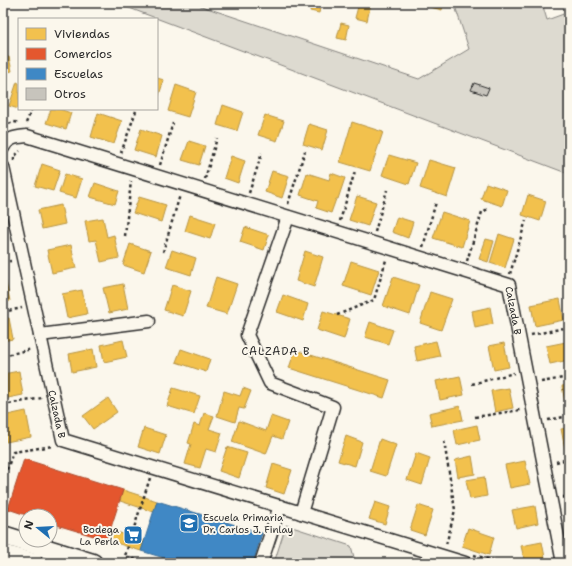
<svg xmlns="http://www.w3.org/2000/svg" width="572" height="566" font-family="'Shantell Sans',sans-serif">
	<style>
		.green { fill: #dddad0; stroke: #84827e }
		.homes { fill: #f2c14e; stroke: #b69444 }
		.shops { fill: #e4572e; stroke: #ac4a2d }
		.schools { fill: #3f88c5; stroke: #396c97 }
		.building { fill: #c7c4bc; stroke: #2b2b2b }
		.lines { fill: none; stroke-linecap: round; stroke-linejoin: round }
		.street-casing { stroke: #2b2b2b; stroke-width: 15 }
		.secondary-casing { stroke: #2b2b2b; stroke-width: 21 }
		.path { stroke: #2b2b2b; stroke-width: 2.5; stroke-dasharray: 3 3; stroke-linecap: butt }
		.street { stroke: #fbf7ec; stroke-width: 12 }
		.secondary { stroke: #fbf7ec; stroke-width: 18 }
		.labels { text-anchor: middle; stroke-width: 4; stroke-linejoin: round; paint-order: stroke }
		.street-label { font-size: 10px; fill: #2b2b2b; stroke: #fbf7ec }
		.poi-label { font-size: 10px; fill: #2b2b2b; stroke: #fbf7ec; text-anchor: start }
		.neighbourhood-label { font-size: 11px; letter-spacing: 1px; fill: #2b2b2b; stroke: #fbf7ec }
	</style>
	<rect width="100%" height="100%" fill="#fbf7ec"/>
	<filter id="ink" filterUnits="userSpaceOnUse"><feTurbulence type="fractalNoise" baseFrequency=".025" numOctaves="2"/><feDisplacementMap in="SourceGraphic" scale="8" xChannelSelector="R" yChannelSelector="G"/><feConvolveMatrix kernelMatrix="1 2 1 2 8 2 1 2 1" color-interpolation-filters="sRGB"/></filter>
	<g filter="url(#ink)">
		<g class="green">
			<path d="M116,3H192L419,79L469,49L454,3H542L547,20L569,12V174Z"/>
			<path d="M286,525L351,546L355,561L354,563H274Z"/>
		</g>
		<g class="homes">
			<path d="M312,3H321L319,13L310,11Z"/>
			<path d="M359,3H371L367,21L355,18Z"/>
			<path d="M431,3H443L442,10L430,7Z"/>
			<path d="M341,23L349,25L346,40L337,38Z"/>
			<path d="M9,57L12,71L3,73V58Z"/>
			<path d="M157,78L164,80L157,101Z"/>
			<path d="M17,82L19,83V109H26L25,111L9,106Z"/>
			<path d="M176,85L196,92L188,117L168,111Z"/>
			<path d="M223,105L243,112L237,131L217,125Z"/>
			<path d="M51,109H59L71,113L66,129L46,123Z"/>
			<path d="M98,113L122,121L114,144L91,137Z"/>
			<path d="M265,115L284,121L277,141L258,135Z"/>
			<path d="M352,122L383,132L370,171L340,162Z"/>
			<path d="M309,124L328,130L322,150L303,144Z"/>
			<path d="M141,129L162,136L156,157L134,150Z"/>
			<path d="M189,141L205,146L199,165L182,160Z"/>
			<path d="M389,155L416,163L409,184L382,175Z"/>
			<path d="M231,156L245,161L238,183L224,178Z"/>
			<path d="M429,160L456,168L447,197L420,188Z"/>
			<path d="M42,164L60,170L53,191L35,186Z"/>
			<path d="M272,171L289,176L282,198L265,192Z"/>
			<path d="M307,173L329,180L331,173L345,178L338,199H336L331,213L316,208L318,201L300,195Z"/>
			<path d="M65,174L82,179L76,198L59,193Z"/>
			<path d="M95,183L119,191L115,204L90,197Z"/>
			<path d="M486,183L507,190L502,206L481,199Z"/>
			<path d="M528,195L546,201L540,221L522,215Z"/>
			<path d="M357,196L376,202L368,226L349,220Z"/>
			<path d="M139,197L166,205L161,222L133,213Z"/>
			<path d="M61,205L65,224L42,229L38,210Z"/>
			<path d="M442,212L470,221L462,247L433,238Z"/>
			<path d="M190,215L215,223L210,239L185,231Z"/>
			<path d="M397,217L413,222L408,238L392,232Z"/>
			<path d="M103,218L107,237L114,235L119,258L101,262L96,240L89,241L85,221Z"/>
			<path d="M245,227L269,235L264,250L240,242Z"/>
			<path d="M499,234L514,239L505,268L490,263Z"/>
			<path d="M486,239L494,241L488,262L479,259Z"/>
			<path d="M130,244L151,251L144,272L123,265Z"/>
			<path d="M71,245L76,268L52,273L47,250Z"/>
			<path d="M172,250L196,258L191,275L166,267Z"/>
			<path d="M305,251L323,257L314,287L296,281Z"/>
			<path d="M351,261L379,270L371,295L343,286Z"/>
			<path d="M3,269L10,301L3,303Z"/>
			<path d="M216,277L237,284L227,314L206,308Z"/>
			<path d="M393,277L419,285L410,315L383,306Z"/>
			<path d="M123,284L128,309L109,313L103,288Z"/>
			<path d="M172,285L191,291L183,316L164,310Z"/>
			<path d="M82,290L87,314L67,318L62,294Z"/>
			<path d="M430,292L452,299L441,330L420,323Z"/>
			<path d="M283,295L308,304L303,321L277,312Z"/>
			<path d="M560,299L564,320L535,326L531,305Z"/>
			<path d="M490,307L493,324L475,328L472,311Z"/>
			<path d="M323,311L350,319L344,339L317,330Z"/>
			<path d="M9,318L13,339L3,341V319Z"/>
			<path d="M370,322L393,330L388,344L365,337Z"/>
			<path d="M123,340L127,357L104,362L101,345Z"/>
			<path d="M436,341L440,356L417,361L414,346Z"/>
			<path d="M566,342L569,360L550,364L546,346Z"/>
			<path d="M504,343L509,367L494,370L489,346Z"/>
			<path d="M93,349L96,367L72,372L69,354Z"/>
			<path d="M181,349L210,359L206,372L176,362Z"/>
			<path d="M295,350L390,380L384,398L289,368Z"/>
			<path d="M19,371L23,395L3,399V374Z"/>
			<path d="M460,376L464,395L440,400L436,381Z"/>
			<path d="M569,385V407H566L562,386Z"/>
			<path d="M173,388L200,396L194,414L167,406Z"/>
			<path d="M243,388L251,391L244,409L239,408L235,422L217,416L224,391L240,396Z"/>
			<path d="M509,388L513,408L495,412L491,391Z"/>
			<path d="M108,398L117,412L93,429L83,416Z"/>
			<path d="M460,406L463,420L432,426L429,413Z"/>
			<path d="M26,411L31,437L6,442L3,425V416Z"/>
			<path d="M204,413L214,416L209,429L222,433L216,452L206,449L200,468L185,464L191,444L188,443L194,424L200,426Z"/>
			<path d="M271,416L288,422L282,439L273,436L266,454L232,442L239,421L266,431Z"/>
			<path d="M477,425L480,440L457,445L454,430Z"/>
			<path d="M144,428L166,435L160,454L138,447Z"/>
			<path d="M569,428V449H565L561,429Z"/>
			<path d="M346,436L362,442L355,466L338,461Z"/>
			<path d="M380,439L396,445L386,476L370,471Z"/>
			<path d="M227,447L247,453L239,478L219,471Z"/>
			<path d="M416,453L430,458L422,485L407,480Z"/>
			<path d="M472,456L475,474L458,477L455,460Z"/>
			<path d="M525,461L530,484L510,488L505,465Z"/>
			<path d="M273,464L292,470L284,494L266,488Z"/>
			<path d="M484,477L487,496L470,499L466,480Z"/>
			<path d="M123,490L157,501L154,512L120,501Z"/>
			<path d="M375,502L390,507L385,524L369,519Z"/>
			<path d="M418,505L433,510L425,535L410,530Z"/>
			<path d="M535,506L538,523L516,528L512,510Z"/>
			<path d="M468,528L494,537L489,555L462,546Z"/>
			<path d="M111,530L144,541L141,551L107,540Z"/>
			<path d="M542,542L546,563H525L521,546Z"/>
		</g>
		<path class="shops" d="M24,459L123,490L107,540L50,523V516H29L8,509Z"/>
		<path class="schools" d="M157,501L262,533L253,563H181L141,551Z"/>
		<path class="building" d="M474,83L489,88L486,95L471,90Z"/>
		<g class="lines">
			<defs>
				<g id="street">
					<path id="s1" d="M3,148C8,137 17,137 27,136L509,285L563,563"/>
					<path id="s2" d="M3,167L63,440L465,563"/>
					<path d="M288,217L247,335L270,383L333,407L301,513"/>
					<path d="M40,335L149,321"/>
					<path d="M261,563L280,506"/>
				</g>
				<g id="secondary">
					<path d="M3,535L93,563"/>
					<path d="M3,554L34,563"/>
				</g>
			</defs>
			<use href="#street" class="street-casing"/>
			<use href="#secondary" class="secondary-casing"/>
			<g class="path">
				<path d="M26,123L32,109"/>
				<path d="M3,126L14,122L20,123"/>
				<path d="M121,153L136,111"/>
				<path d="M14,161V157L20,151"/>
				<path d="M160,165L173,123"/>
				<path d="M205,179L217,138"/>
				<path d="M249,193L262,153"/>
				<path d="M288,204L305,151"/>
				<path d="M340,221L355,171"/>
				<path d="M375,232L387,190"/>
				<path d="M125,236L131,181"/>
				<path d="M423,247L436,202"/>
				<path d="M163,252L180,195"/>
				<path d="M467,261L482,212L488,209"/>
				<path d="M3,262L11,261"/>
				<path d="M510,274L526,220"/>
				<path d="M3,312L22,308"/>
				<path d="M337,315L374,300L386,260"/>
				<path d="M531,335L569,327"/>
				<path d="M3,356L31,349"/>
				<path d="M541,382L569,377"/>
				<path d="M472,384L514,373"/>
				<path d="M3,405L42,398"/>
				<path d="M475,417L520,410"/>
				<path d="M548,420L569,416"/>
				<path d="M444,441L455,510L446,545"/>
				<path d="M556,462L569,459"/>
				<path d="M3,481L13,452L53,446"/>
				<path d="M563,497H569"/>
				<path d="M474,555L501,563"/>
				<path d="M147,563L125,556L150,478"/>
			</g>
			<use href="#street" class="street"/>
			<use href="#secondary" class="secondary"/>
		</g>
	</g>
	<defs>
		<symbol id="school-square" viewBox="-11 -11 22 22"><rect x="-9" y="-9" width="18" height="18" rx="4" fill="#1f6fb2" stroke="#fbf7ec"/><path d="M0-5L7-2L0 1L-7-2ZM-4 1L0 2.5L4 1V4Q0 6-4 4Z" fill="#fff"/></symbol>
		<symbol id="supermarket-square" viewBox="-11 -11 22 22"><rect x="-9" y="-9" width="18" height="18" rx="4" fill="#1f6fb2" stroke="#fbf7ec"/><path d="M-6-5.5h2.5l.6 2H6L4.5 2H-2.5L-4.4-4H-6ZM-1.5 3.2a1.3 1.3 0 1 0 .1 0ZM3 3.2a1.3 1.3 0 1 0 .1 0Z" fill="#fff"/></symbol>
	</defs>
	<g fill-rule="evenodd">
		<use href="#school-square" x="178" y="512" width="22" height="22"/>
		<use href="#supermarket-square" x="122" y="524" width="22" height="22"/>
	</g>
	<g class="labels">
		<g class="street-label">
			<text dy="4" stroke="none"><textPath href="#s1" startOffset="559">Calzada B</textPath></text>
			<text dy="4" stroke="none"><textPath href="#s2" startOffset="253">Calzada B</textPath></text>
		</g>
		<g class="poi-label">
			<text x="203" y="521">Escuela Primaria<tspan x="203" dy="12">Dr. Carlos J. Finlay</tspan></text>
			<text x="119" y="533" text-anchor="end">Bodega<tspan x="119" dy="12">La Perla</tspan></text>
		</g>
		<g class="neighbourhood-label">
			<text x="276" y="355">CALZADA B</text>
		</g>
	</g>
	<rect width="572" height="566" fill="none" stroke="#fbf7ec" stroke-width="16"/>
	<rect x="8" y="8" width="556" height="550" fill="none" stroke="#2b2b2b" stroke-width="1.5" filter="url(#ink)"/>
	<rect x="18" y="18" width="140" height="92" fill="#fbf7ec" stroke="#a8a59f"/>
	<rect x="26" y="28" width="20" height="12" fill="#f2c14e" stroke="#a8a59f"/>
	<text x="54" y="38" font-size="12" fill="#2b2b2b">Viviendas</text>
	<rect x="26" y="48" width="20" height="12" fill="#e4572e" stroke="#a8a59f"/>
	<text x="54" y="58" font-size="12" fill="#2b2b2b">Comercios</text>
	<rect x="26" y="68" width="20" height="12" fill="#3f88c5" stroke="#a8a59f"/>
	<text x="54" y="78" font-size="12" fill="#2b2b2b">Escuelas</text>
	<rect x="26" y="88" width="20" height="12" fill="#c7c4bc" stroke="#a8a59f"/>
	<text x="54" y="98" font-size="12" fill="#2b2b2b">Otros</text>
	<g transform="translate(38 528) rotate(288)"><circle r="19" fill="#fbf7ec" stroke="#a8a59f"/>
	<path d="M0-3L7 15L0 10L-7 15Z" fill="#1f6fb2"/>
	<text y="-6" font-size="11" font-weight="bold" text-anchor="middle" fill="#2b2b2b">N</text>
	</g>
</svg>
